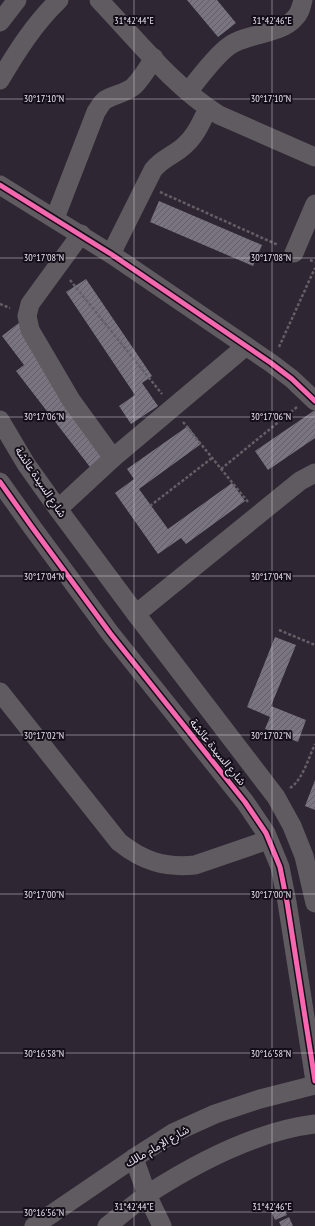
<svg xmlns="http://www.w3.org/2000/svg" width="315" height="1226" font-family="'PT Sans Narrow','Noto Sans Arabic',sans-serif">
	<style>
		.building { fill: url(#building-hatch) }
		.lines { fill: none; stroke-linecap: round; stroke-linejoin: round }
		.path { stroke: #645f65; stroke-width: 2.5; stroke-dasharray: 3 2; stroke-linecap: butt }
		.minor { stroke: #605b60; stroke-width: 19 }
		.cycleway-casing { stroke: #140e18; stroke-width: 8 }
		.cycleway { stroke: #f766af; stroke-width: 5 }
		.ticks { fill: none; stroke: #ebe2f1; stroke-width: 1; stroke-opacity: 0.45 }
		.labels { text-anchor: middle; stroke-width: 4; stroke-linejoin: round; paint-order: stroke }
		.street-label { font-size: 11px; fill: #ebe2f1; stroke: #140e18 }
		.ticks-label { font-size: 10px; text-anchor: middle; fill: #ebe2f1; stroke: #140e18; stroke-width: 4; stroke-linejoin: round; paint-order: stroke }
	</style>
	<defs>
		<pattern id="building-hatch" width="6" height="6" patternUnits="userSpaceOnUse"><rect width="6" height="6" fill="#797480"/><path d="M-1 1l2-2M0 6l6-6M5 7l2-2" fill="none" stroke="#625e67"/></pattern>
	</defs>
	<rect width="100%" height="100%" fill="#2f2633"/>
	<g class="building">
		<path d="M187,0H217L236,23L218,37Z"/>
		<path d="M159,201L262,245L253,266L150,222Z"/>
		<path d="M86,279L152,376L142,383L158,406L131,424L119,406L135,395L66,292Z"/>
		<path d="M20,322L109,452L90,467L16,371L24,365L2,336Z"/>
		<path d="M315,410V438L268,470L255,451Z"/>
		<path d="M188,426L201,444L139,489L168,529L232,483L245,501L186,544L181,538L158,554L115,493L134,479L127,469Z"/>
		<path d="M275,637L296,645L271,706L306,720L298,742L265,729L270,717L247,707Z"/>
		<path d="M315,780V810L305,806Z"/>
		<path d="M282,1205L287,1215L275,1220L271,1211Z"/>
		<path d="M289,1217L293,1226H281L279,1222Z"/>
	</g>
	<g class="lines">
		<g class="path">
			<path d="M160,192L278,245"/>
			<path d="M310,260L315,262"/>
			<path d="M70,280L162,394"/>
			<path d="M0,304L10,308"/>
			<path d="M279,347L315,268"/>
			<path d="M183,422L248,502"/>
			<path d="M221,469L297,407"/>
			<path d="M150,506L212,458"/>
			<path d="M279,630L315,645"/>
			<path d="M290,788C302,781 309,757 315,744"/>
		</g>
		<g class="minor">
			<path d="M99,0C136,39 173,86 219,115L315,157"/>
			<path d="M0,22L17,0"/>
			<path d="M0,80C17,51 35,23 59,0"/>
			<path d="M188,92C199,78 215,56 229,46C247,33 279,35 294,19C300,14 301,7 303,0"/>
			<path d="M0,185L111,254L271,363L292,379L315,401"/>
			<path d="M55,218L96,112C99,108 101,103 105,100C114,94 125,94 134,86C142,78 148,68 154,58"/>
			<path d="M81,234L30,304L27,316L30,330L71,400L113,458"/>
			<path d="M294,253L315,204"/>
			<path d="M111,254L153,170C162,158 175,155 185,145C196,135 202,121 208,108"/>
			<path d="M0,420L26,464L58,509L136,614L276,797L292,826L304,856L315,903"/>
			<path d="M0,482L32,527L110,633L245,802L266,833L280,867L287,902L315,1081"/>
			<path d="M58,509L113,458L246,346"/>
			<path d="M136,614L300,481L315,473"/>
			<path d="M0,692L119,842C143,861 164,868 195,865L268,840"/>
			<path d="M134,1158L147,1195L162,1226"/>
			<path d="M34,1226L134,1158L173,1133L215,1114L260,1099L315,1085"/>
			<path d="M107,1226C121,1215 134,1204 148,1194C196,1163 258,1131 315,1124"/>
		</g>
		<defs>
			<g id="cycleway">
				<path d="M0,185L111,254L271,363L292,379L315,401"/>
				<path d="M0,482L32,527L110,633L245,802L266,833L280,867L287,902L315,1081"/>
			</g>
		</defs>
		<use href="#cycleway" class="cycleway-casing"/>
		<use href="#cycleway" class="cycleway"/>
	</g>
	<path class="ticks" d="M134,0V1226M272,0V1226M0,99H315M0,258H315M0,417H315M0,576H315M0,735H315M0,894H315M0,1053H315M0,1212H315"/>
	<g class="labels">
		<g class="street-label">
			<text transform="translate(41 482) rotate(56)" y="4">شارع السيدة عائشة</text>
			<text transform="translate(218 752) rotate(51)" y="4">شارع السيدة عائشة</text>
			<text transform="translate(157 1146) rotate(-30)" y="4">شارع الإمام مالك</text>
		</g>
	</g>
	<g class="ticks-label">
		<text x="134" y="24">31°42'44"E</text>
		<text x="272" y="24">31°42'46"E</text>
		<text x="44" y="102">30°17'10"N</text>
		<text x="271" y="102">30°17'10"N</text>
		<text x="44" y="261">30°17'08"N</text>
		<text x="271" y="261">30°17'08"N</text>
		<text x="44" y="420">30°17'06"N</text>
		<text x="271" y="420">30°17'06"N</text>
		<text x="44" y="580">30°17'04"N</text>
		<text x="271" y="580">30°17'04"N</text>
		<text x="44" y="739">30°17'02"N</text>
		<text x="271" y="739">30°17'02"N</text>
		<text x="44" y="898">30°17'00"N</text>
		<text x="271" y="898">30°17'00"N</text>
		<text x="44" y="1057">30°16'58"N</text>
		<text x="271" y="1057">30°16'58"N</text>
		<text x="134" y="1210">31°42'44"E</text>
		<text x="272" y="1210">31°42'46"E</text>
		<text x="44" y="1216">30°16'56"N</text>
	</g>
</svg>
